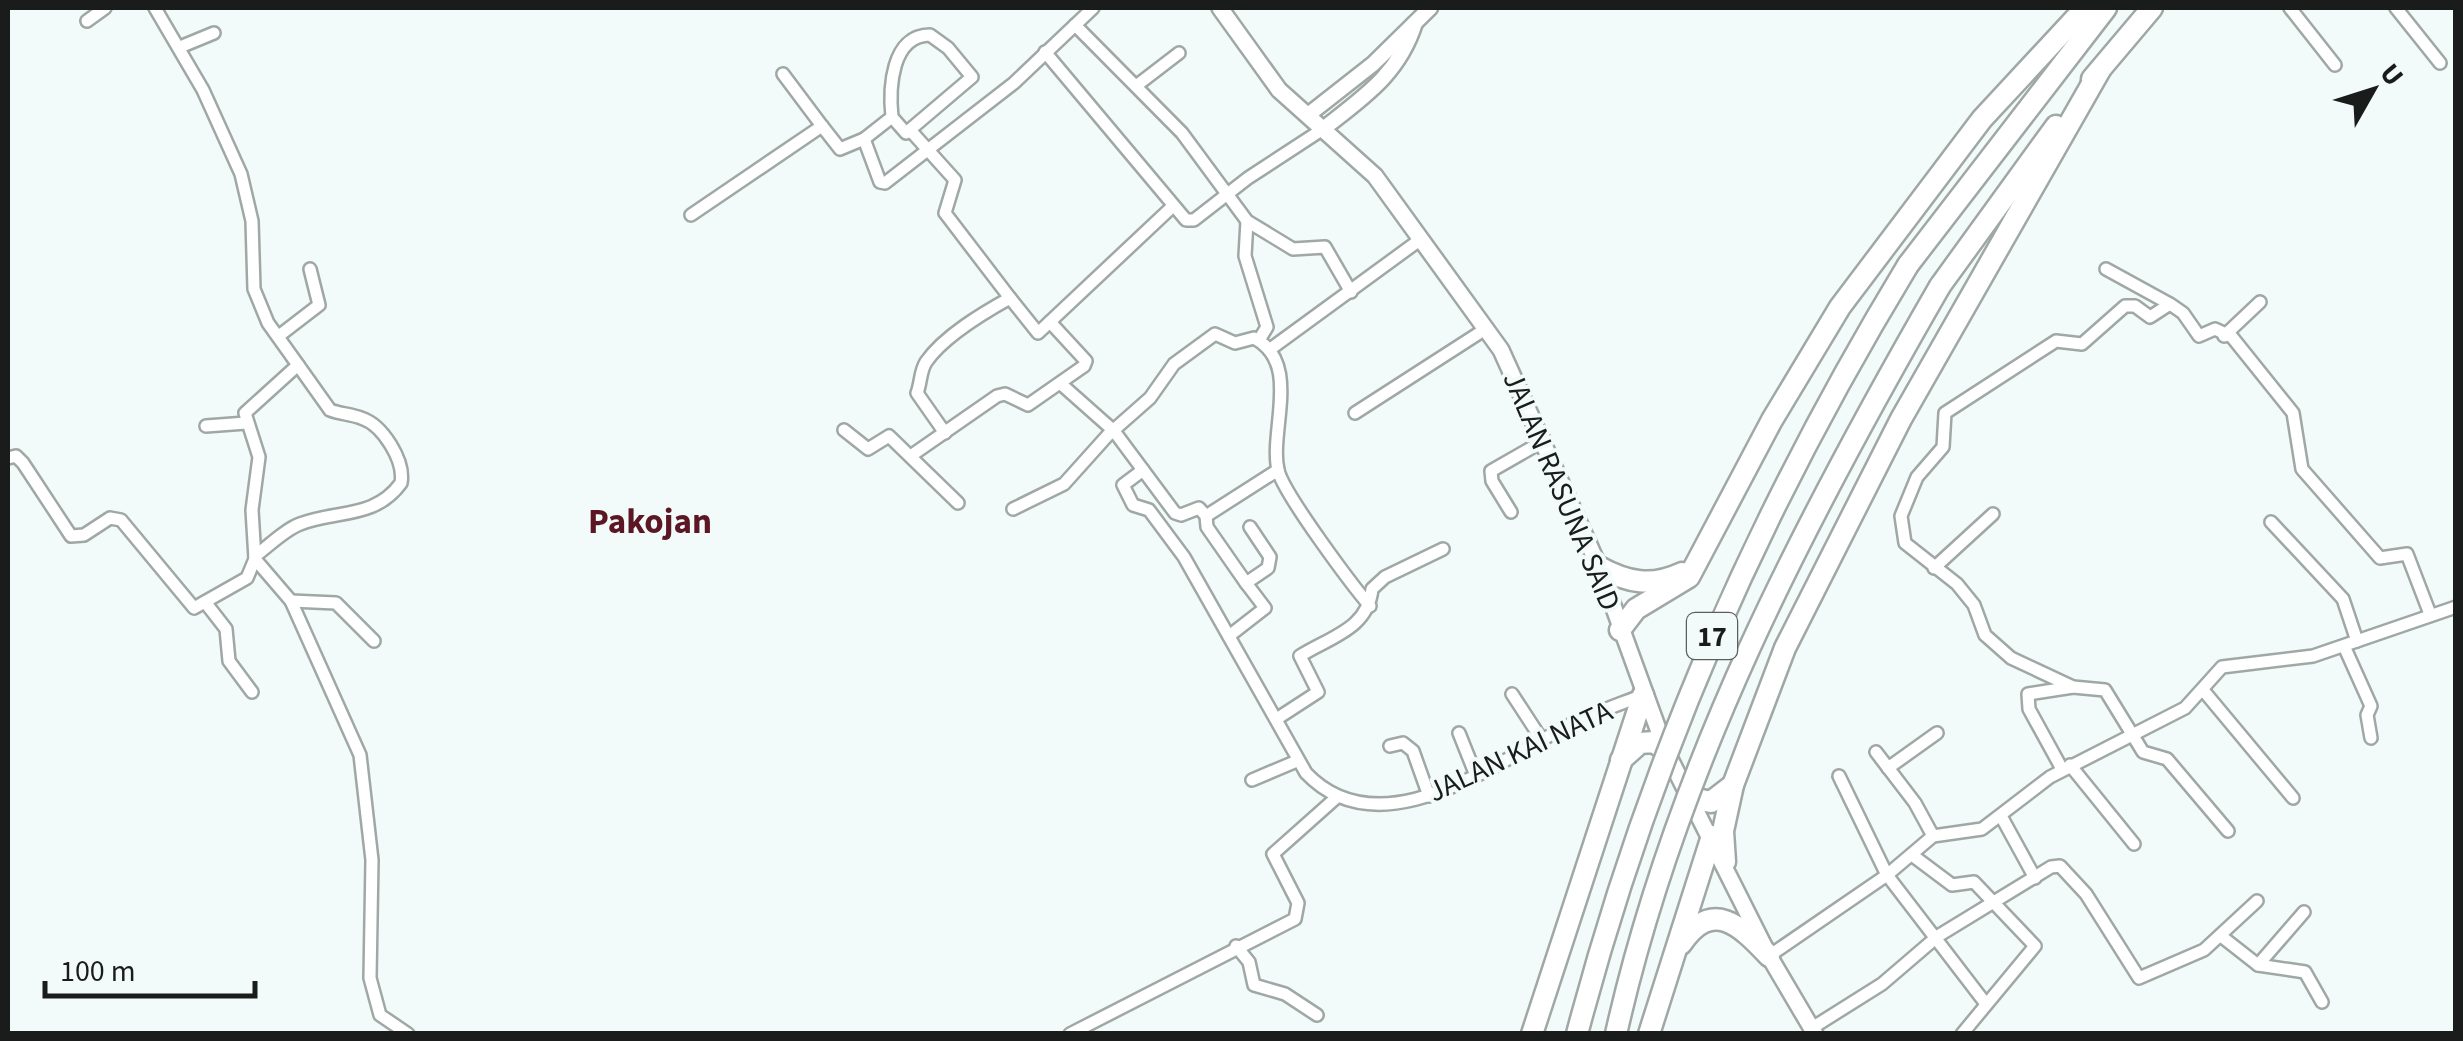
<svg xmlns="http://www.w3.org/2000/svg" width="2463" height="1041" font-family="'Source Sans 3',sans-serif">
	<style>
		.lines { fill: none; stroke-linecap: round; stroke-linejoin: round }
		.minor-casing { stroke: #a0a8a6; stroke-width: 16 }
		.tertiary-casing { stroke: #a0a8a6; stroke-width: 19 }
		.secondary-casing { stroke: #a0a8a6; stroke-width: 20 }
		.motorway-casing { stroke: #a0a8a6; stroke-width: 25 }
		.minor { stroke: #fff; stroke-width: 11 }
		.tertiary { stroke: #fff; stroke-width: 14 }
		.secondary { stroke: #fff; stroke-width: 15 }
		.motorway { stroke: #fff; stroke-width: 20 }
		.motorway-bridge-casing { stroke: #a0a8a6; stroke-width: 25; stroke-linecap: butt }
		.motorway-bridge { stroke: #fff; stroke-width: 20 }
		.labels { text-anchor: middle; stroke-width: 8; stroke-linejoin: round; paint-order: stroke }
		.shield { fill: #f2fbf9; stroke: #5a5f5e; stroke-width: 2.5 }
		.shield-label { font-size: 28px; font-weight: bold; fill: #191c1b }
		.street-label { font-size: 30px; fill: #191c1b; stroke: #f2fbf9 }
		.quarter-label { font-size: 35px; font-weight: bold; fill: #5c1725; stroke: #f2fbf9 }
	</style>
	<rect width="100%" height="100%" fill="#f2fbf9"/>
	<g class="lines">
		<defs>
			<g id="minor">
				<path d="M155,8L203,90L241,174L252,221L254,289L268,323L298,365L245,413L259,457L252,510L255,559L291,601L360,755L372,860L370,978L380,1015L408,1034"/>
				<path d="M2290,8L2335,65"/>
				<path d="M2396,8L2440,63"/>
				<path d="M87,21L105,8"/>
				<path d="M1075,25L1182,133L1247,221L1293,249L1325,247L1351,292"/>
				<path d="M180,47L214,33"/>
				<path d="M1045,52L1186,220H1194L1248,178L1323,129"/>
				<path d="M783,74L822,126"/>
				<path d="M1136,86L1179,53"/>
				<path d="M910,130L955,180L945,213L1010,298C983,313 944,336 926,362C920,371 921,383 917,393L945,433"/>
				<path d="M864,139L892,117L906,133L972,77L948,48L930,35C891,35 889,89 892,117"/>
				<path d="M691,215L822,126L840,149L864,139L880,182L885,183L1014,83L1093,8"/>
				<path d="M1247,221L1245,256L1267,327L1259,340"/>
				<path d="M2106,269L2168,303"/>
				<path d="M1010,298L1038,333L1172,207"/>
				<path d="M280,335L319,305L310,269"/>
				<path d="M2224,336L2260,302"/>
				<path d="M1269,350L1421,239"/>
				<path d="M1061,384L1114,431L1175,513L1181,515L1199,508L1206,516L1207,527L1246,583"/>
				<path d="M1355,413L1487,328"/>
				<path d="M206,426L246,423"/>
				<path d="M844,430L868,449L889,436L958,503"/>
				<path d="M912,455L997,396L1005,394L1028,405L1084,366L1086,361L1050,322"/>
				<path d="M8,458L16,456L23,463L71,536L84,535L110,518L121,520L194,608L247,578L255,559"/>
				<path d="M1143,470L1123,485L1133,505L1149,510L1184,557L1306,773C1377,848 1487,769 1558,731C1585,716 1615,706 1643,695"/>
				<path d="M1013,509L1064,484L1108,435L1150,398L1174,364L1215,334L1235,343L1254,338C1302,362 1269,431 1278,470C1283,493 1352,585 1370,606"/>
				<path d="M1511,512L1492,481L1491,471L1545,440"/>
				<path d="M1206,516L1278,470"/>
				<path d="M2271,522L2343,599L2357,641"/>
				<path d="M255,556C269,546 284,530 300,524C336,510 375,519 401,483C405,461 383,425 361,418C351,414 340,414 330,410L298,365"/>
				<path d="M1934,568L1993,514"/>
				<path d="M291,601L336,603L374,641"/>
				<path d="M205,602L226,629L229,661L252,692"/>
				<path d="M1229,636L1265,608L1246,583L1268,568L1270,557L1250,527"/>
				<path d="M2344,646L2371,706L2367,715L2371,738"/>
				<path d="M2203,690L2293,798"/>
				<path d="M1512,694L1542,740"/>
				<path d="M1278,718L1318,692L1300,656C1330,637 1368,629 1372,589L1385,577L1443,549"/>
				<path d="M1459,733L1475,773"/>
				<path d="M1390,746L1403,743L1413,751L1429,796"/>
				<path d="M1876,752L1915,803L1933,836"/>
				<path d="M2070,765L2134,844"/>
				<path d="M1888,768L1937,733"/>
				<path d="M2062,769L2029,709L2028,694L2073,687"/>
				<path d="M1839,776L1887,875L1986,1004"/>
				<path d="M1252,780L1297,761"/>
				<path d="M2001,816L2035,878"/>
				<path d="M2228,831L2167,759L2143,752L2105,690L2073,687L2011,658L1985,635L1974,605L1957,584L1905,543L1901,516L1917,477L1943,447L1945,413L2056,341L2082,344L2125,306H2135L2150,317L2170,304L2183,313L2199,336L2215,329L2232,337L2293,413L2302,469L2380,558L2407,554L2430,614"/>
				<path d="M1912,855L1952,885L1974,882L2035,946L1962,1034"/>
				<path d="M2221,936L2258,965L2304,912"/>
				<path d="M1236,946L1249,962L1254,985L1285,994L1317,1015"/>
				<path d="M1769,956L1887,875L1933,836L1982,829L2050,777L2185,708L2222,667L2313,656L2456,607"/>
				<path d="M2258,965L2305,972L2322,1002"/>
				<path d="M1812,1028L1882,984L1938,936L2051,867L2060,866L2086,894L2139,978L2204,950L2257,901"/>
				<path d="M1070,1034L1295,919L1298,903L1273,854L1337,797"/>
			</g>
			<g id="tertiary">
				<path d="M1308,115L1373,64L1430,8"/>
				<path d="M1323,129C1364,97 1399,74 1415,23"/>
			</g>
			<path id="secondary" d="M1220,8L1279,90L1375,176L1501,350L1599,567L1666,751L1769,956L1815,1034"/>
			<g id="motorway">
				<path d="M2092,79L2152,8"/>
				<path d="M1908,265L2106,8"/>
				<path d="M1940,286L2056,126"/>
				<path d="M1599,567C1628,583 1652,587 1682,573"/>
				<path d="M1620,630L1636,609L1689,577L1772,420L1840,307L1982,119L2085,8"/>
				<path d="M1621,760L1640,743L1654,742L1666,751"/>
				<path d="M1692,798L1711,802L1733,785"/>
				<path d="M1725,862L1723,831L1733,785L1785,648L1901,419L2100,70"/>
				<path d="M1681,944C1712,898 1740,925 1769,956"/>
				<path d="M1532,1034L1643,695"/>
				<path d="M1649,1034L1712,836"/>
			</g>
		</defs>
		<use href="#minor" class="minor-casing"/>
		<use href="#tertiary" class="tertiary-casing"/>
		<use href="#secondary" class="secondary-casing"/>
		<use href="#motorway" class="motorway-casing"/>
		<use href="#minor" class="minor"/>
		<use href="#tertiary" class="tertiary"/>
		<use href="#secondary" class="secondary"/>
		<use href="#motorway" class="motorway"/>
		<defs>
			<g id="motorway-bridge">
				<path d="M1577,1034C1650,757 1760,509 1908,265"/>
				<path d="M1616,1034C1676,766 1804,522 1940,286"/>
			</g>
		</defs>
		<use href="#motorway-bridge" class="motorway-bridge-casing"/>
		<use href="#motorway-bridge" class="motorway-bridge"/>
	</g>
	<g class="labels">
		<rect class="shield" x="1687" y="613" width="50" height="46" rx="8"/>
		<g class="shield-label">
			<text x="1712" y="646">17</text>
		</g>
		<g class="street-label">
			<text transform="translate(1562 491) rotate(67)" y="10">JALAN RASUNA SAID</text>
			<text transform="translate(1520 751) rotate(-25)" y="10">JALAN KAI NATA</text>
		</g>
		<g class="quarter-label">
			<text x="650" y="533">Pakojan</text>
		</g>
	</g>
	<rect width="2463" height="1041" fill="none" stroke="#191c1b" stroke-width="20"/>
	<g transform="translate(2373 90) rotate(51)" stroke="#f2fbf9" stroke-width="8" paint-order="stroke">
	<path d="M0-8L18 38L0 25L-18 38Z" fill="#191c1b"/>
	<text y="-15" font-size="28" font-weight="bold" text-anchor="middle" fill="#191c1b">U</text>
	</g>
	<path d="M45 981v15h210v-15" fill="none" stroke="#191c1b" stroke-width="5"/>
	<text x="60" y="981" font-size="30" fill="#191c1b" stroke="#f2fbf9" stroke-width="8" paint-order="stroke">100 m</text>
</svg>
